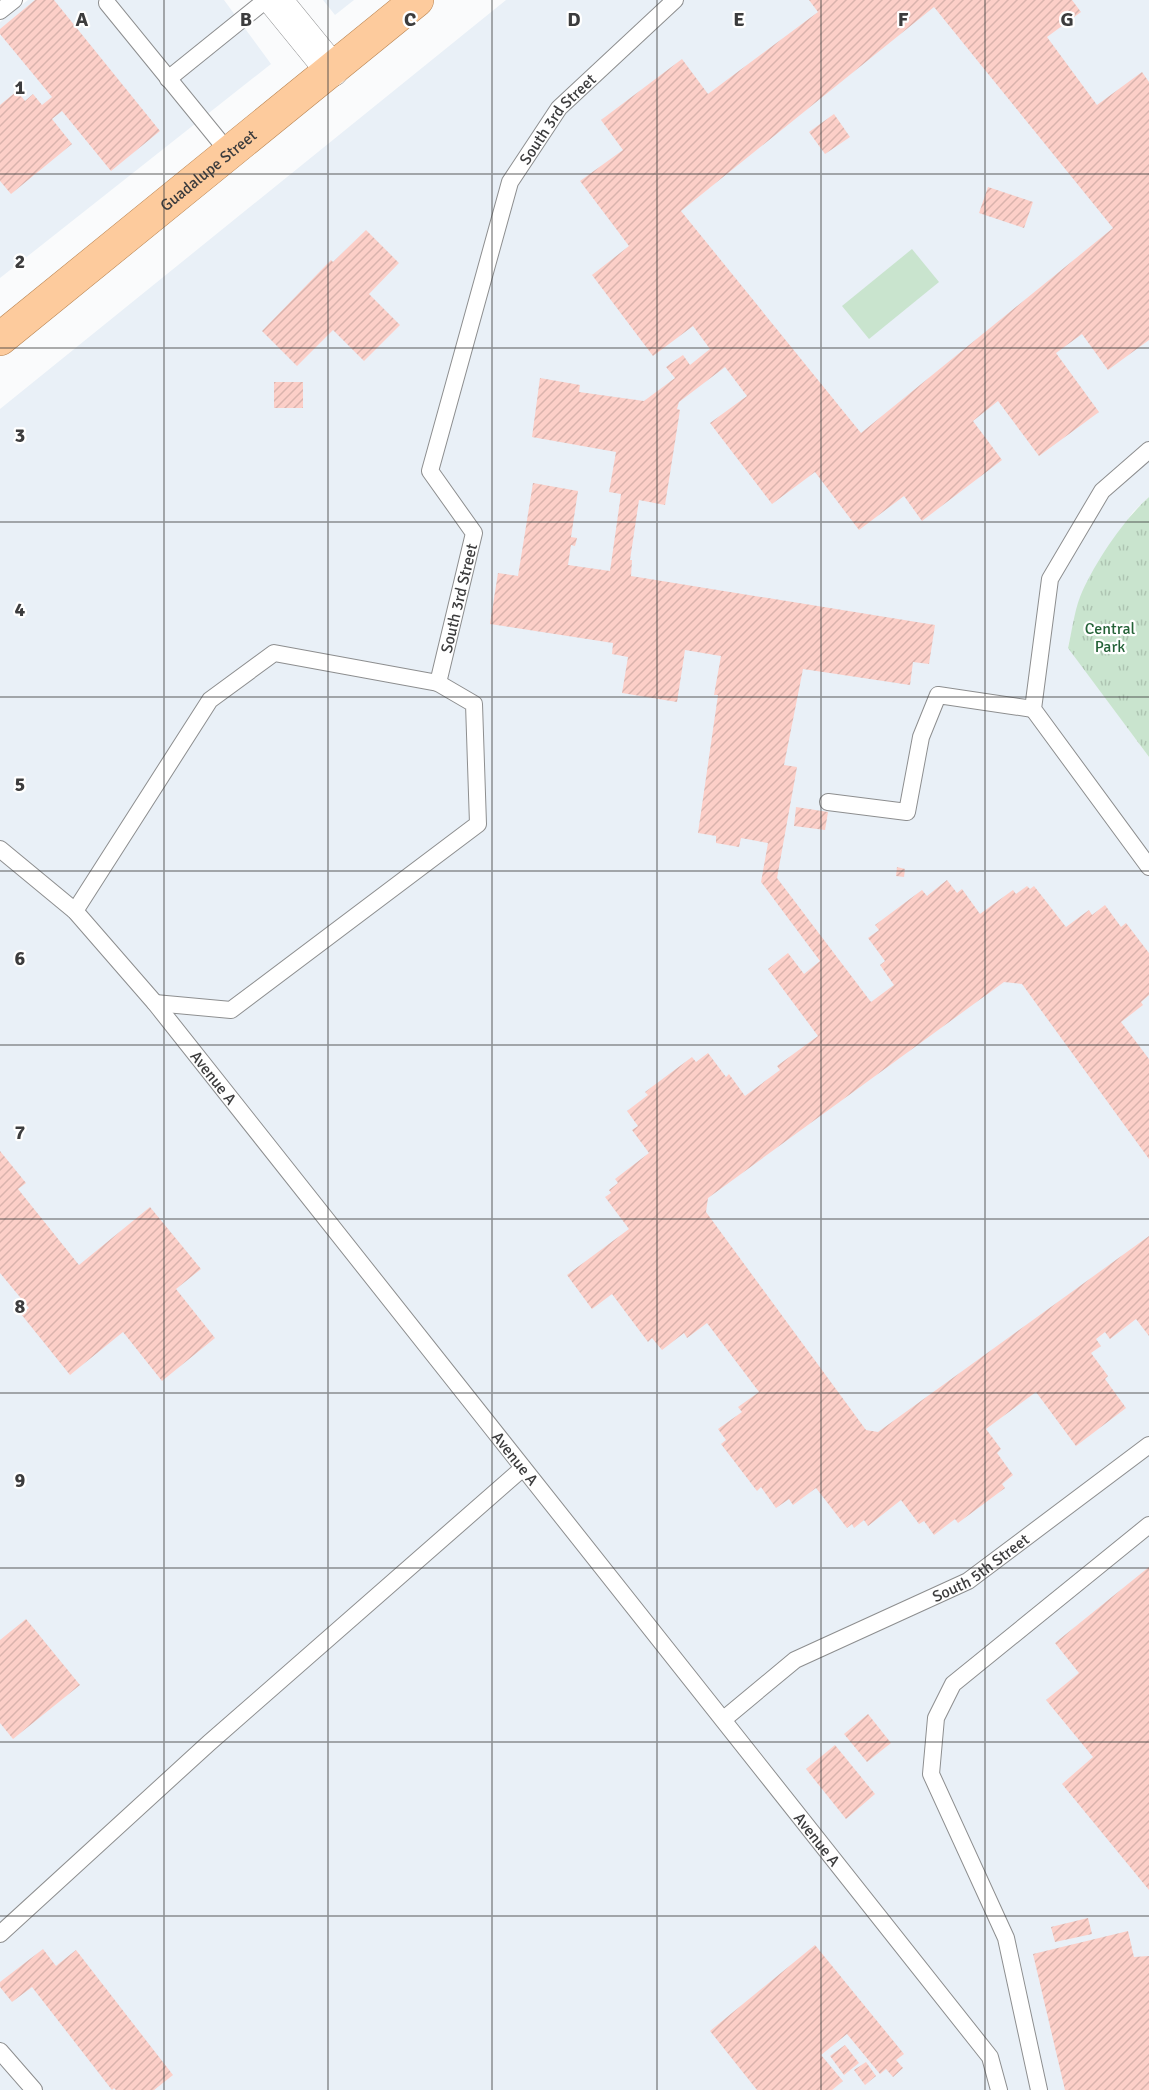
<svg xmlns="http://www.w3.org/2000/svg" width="1149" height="2090" font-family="Signika,sans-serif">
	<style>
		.built { fill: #e9f0f7 }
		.grass { fill: url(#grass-tufts) }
		.garden { fill: #c9e4ce }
		.building { fill: url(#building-hatch); fill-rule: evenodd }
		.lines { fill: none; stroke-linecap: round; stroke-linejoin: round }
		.service-casing { stroke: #8d8e8f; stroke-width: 18 }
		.minor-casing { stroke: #8d8e8f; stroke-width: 34 }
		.primary-casing { stroke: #b88350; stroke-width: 34 }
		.service { stroke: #fff; stroke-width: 16 }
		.minor { stroke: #fff; stroke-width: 33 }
		.primary { stroke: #fdcb9d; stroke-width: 33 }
		.grid { fill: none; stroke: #3c3c3d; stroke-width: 1.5; stroke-opacity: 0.55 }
		.labels { text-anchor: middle; stroke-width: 4.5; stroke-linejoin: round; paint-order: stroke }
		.street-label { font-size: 16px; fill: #3c3c3d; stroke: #fff }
		.park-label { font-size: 16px; fill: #246237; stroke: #fff }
		.grid-label { font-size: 20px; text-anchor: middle; font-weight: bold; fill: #3c3c3d; stroke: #fff; stroke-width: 4.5; stroke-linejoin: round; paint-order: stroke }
	</style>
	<defs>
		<pattern id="grass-tufts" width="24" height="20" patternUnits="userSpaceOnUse" patternTransform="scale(1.5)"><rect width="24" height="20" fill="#c9e4ce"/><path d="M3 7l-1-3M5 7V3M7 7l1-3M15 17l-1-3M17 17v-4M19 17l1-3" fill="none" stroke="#aec4b2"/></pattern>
		<pattern id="building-hatch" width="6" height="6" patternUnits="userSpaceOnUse" patternTransform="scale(1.5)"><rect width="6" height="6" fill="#fccfc8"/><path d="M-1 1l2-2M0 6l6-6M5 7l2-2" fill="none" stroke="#d9b3ad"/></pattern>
	</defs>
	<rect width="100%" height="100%" fill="#fafbfc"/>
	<g class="built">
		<path d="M28,0H224L271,64L0,278V22Z"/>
		<path d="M323,0H354L335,15Z"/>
		<path d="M506,0H1149V497L1133,512L1104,553L1080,598L1068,647L1149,757V2090H0V409Z"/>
	</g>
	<path class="grass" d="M1149,497V757L1068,648C1072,631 1074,613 1080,597C1093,565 1124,519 1149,497Z"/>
	<path class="garden" d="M912,249L939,282L869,339L842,306Z"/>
	<g class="building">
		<path d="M35,0H54L160,131L111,171L62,111L52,119L72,144L11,194L0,181V105L17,91L25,101L33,94L42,105L52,97L0,34V29Z"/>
		<path d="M809,0H1072L1081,12L1047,37L1097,105L1142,72L1149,82V340L1108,370L1082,334L1056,353L1099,412L1039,456L998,401L973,421L1002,460L922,521L904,496L859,530L815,472L772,504L710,423L747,396L725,367L679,402L677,409L680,410L665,505L639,500L630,560H632L631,576L935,625L929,664L913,662L910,685L803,669L784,765L797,767L777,878L871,1002L894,985L880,965L885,961L868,938L879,930L875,925L922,890L927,896L947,880L957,893L962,889L980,914L1013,890L1016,894L1027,886L1030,889L1034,886L1066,927L1089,910L1092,915L1105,905L1121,927L1126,923L1149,953V995L1141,1002L1143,1005L1121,1022L1149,1059V1159L1022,984L1004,982L708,1198L706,1212L866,1430L878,1432L1149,1236V1336L1136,1319L1110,1339L1105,1332L1096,1339L1101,1346L1091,1353L1108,1376L1105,1379L1126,1408L1076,1446L1036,1392L986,1429L1001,1449L997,1453L1013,1475L1002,1484L1005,1488L958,1523L955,1519L934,1535L924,1521L919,1524L901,1500L868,1526L864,1520L854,1528L852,1524L847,1528L816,1488L793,1505L789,1499L776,1508L761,1487L757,1491L721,1444L726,1440L718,1429L742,1412L738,1407L759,1392L707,1323L687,1338L684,1333L662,1350L652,1338L648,1342L612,1294L592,1309L567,1275L629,1229L605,1197L611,1193L609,1190L618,1183L615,1179L649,1153L632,1130L638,1126L627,1111L648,1095L645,1092L692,1057L696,1062L708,1053L726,1077L729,1074L745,1096L780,1070L777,1066L818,1036L768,969L788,953L804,974L820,961L761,882L768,843L741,838L739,847L716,843V836L698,833L718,695H714L721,656L685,650L677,702L622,693L628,657L612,654L613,643L490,624L498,573L518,576L533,483L578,491L571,537L577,538L575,546L571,545L568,565L610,571L621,494L609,492L616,452L532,437L540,378L580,385L579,392L644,401L675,378L666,367L683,355L690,365L710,349L693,326L653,356L592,275L629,246L580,181L623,150L601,120L682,59L708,94L818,12ZM934,7L1113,228L861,433L681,211Z"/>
		<path d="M834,114L850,137L825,154L809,132Z"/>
		<path d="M988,187L1033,202L1024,228L979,213Z"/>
		<path d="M366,230L399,263L369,294L400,325L364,361L333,330L297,366L262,331L331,260L333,262Z"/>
		<rect x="274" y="382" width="29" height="26"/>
		<path d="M796,807L828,812L825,830L794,826Z"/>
		<path d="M897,867L905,869L904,877L896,876Z"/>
		<path d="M0,1151L26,1183L18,1189L79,1265L150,1207L201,1269L176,1289L215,1338L162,1381L123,1332L70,1375L21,1314L29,1308L0,1273Z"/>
		<path d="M1149,1567V1890L1062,1784L1093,1757L1046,1700L1079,1673L1055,1643Z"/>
		<path d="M26,1619L80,1685L13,1739L0,1723V1640Z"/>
		<path d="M868,1714L891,1743L867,1762L844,1734Z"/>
		<path d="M835,1745L875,1794L846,1819L806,1769Z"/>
		<path d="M1088,1918L1092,1934L1055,1942L1051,1927Z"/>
		<path d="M1128,1931L1134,1957L1149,1956V2090H1065L1033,1954Z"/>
		<path d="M815,1945L904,2054L896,2060L903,2068L893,2077L886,2069L880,2074L847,2034L821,2055L843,2081L832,2090H757L710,2031Z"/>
		<path d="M43,1949L56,1966L76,1950L173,2075L154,2090H116L114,2088L112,2090L32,1987L12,2002L0,1987V1982Z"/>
		<path d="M845,2045L859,2063L844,2075L830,2056Z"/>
		<path d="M866,2062L876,2076L865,2085L854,2070Z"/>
	</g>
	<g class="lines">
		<defs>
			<g id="service">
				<path d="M107,3L230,154"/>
				<path d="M0,11L14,0"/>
				<path d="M168,79L266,0"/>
				<path d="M1149,450L1102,491L1050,579L1033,709L1149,867"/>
				<path d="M828,802L907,812L921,737L938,695L1033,709"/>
				<path id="s1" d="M0,849L75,911L155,1003L990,2057L999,2090"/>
				<path id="s2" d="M75,911L210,700L274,653L438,683L474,533L430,471L510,182L559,108L675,0"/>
				<path d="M155,1003L231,1010L478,824L474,704L438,683"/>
				<path id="s3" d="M724,1719L795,1660L968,1581L1149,1445"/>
				<path d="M0,1934L209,1743L523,1468"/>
				<path d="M0,2051L34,2090"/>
				<path d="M1039,2090L1006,1938L931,1774L936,1718L953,1684L1149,1525"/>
			</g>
			<path id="minor" d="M275,0L332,70"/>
			<g id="primary">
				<path id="s4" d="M0,339L417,0"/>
			</g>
		</defs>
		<use href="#service" class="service-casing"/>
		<use href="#minor" class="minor-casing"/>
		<use href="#primary" class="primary-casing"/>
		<use href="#service" class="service"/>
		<use href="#minor" class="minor"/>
		<use href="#primary" class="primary"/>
	</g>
	<path class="grid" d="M164,0V2090M328,0V2090M492,0V2090M657,0V2090M821,0V2090M985,0V2090M0,174H1149M0,348H1149M0,522H1149M0,697H1149M0,871H1149M0,1045H1149M0,1219H1149M0,1393H1149M0,1568H1149M0,1742H1149M0,1916H1149"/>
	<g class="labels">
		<g class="street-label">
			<text dy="6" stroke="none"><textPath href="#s2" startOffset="1106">South 3rd Street</textPath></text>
			<text dy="6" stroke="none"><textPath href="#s4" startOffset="268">Guadalupe Street</textPath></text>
			<text dy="6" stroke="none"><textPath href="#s2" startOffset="584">South 3rd Street</textPath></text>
			<text dy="6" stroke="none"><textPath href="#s1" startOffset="314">Avenue A</textPath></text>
			<text dy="6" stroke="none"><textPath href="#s1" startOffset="800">Avenue A</textPath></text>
			<text dy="6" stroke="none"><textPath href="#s3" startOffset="300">South 5th Street</textPath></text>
			<text dy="6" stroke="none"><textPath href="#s1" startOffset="1286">Avenue A</textPath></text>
		</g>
		<g class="park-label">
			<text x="1110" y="634">Central<tspan x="1110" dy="18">Park</tspan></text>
		</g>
	</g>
	<g class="grid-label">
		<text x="82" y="26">A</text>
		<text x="246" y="26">B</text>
		<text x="410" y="26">C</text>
		<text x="574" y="26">D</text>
		<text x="739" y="26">E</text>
		<text x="903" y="26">F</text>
		<text x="1067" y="26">G</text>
		<text x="20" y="94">1</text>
		<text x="20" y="268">2</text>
		<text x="20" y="442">3</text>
		<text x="20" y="616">4</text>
		<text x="20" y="791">5</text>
		<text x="20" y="965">6</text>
		<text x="20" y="1139">7</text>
		<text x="20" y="1313">8</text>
		<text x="20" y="1487">9</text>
	</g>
</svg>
